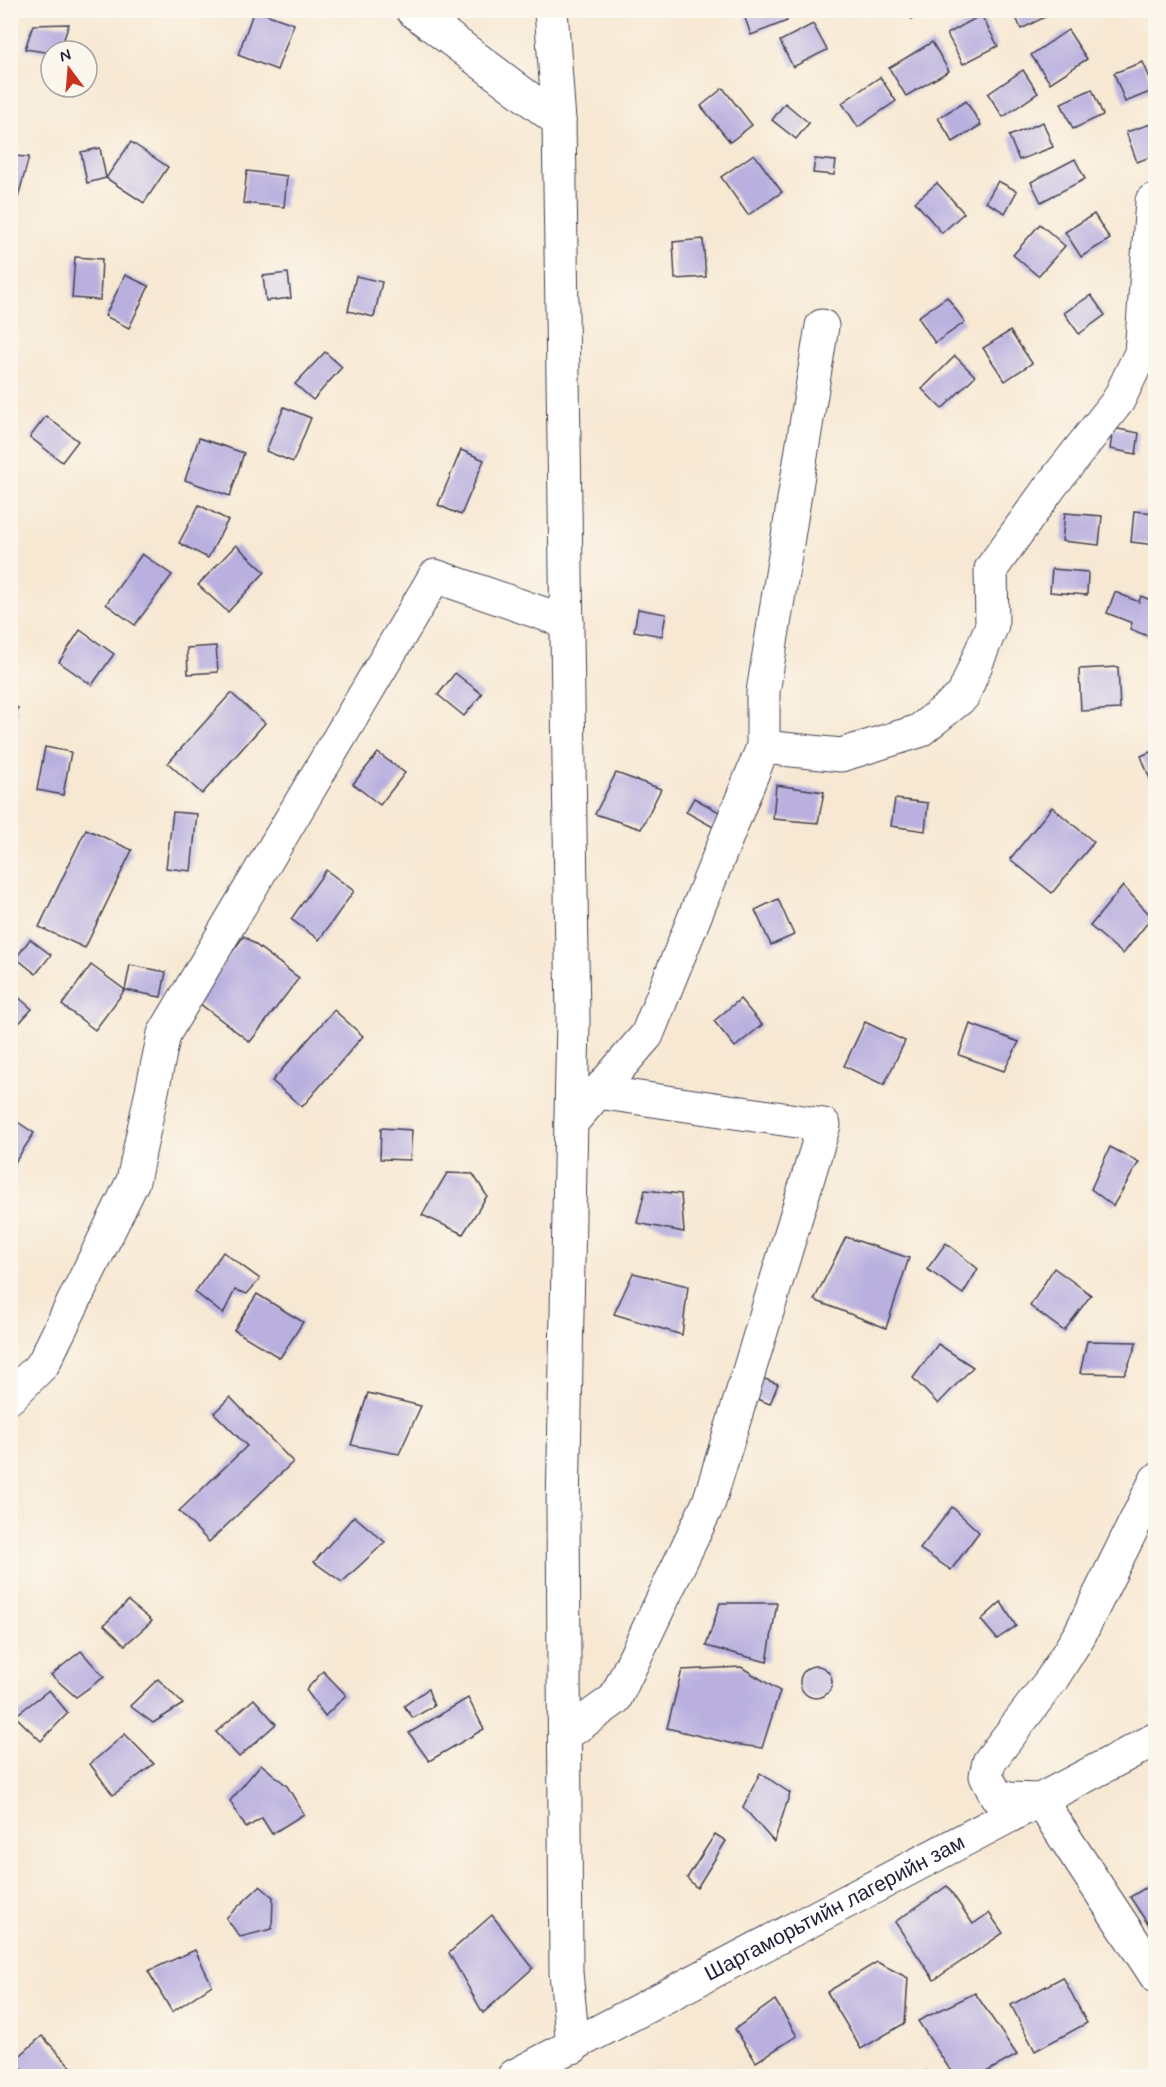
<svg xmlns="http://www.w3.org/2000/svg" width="1166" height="2087" font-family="Mynerve,sans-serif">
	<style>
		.building { fill: #b9b0df }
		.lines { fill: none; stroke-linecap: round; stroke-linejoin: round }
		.minor-casing { stroke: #424052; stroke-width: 35 }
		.minor { stroke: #fff; stroke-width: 33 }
		.labels { text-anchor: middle; stroke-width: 6; stroke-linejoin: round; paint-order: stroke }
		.street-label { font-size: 21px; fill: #22223b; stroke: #fbf7ec }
	</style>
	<rect width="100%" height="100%" fill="#fbf7ec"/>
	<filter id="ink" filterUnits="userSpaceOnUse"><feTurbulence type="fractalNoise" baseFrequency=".0167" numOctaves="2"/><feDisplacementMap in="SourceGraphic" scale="12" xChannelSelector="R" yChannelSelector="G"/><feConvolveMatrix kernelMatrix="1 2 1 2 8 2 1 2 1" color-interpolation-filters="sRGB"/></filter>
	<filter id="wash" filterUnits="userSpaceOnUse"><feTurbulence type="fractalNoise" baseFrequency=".008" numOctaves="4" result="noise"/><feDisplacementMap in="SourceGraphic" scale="24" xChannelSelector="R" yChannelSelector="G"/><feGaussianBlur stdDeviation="1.35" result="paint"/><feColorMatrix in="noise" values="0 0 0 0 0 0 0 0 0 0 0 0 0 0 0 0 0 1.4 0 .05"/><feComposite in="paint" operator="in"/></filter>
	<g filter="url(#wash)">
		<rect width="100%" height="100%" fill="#f7e8d3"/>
		<g id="blocks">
			<g class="building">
				<path d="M254,10L294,24L277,70L238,55Z"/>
				<path d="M755,10H783L787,21L751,35L744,15Z"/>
				<path d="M907,10H928L912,19Z"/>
				<path d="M1013,10H1047L1049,15L1021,29Z"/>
				<path d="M981,15L998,46L963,64L947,34Z"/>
				<path d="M69,24L60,51H51V53L25,49L33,25Z"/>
				<path d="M813,24L827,50L793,67L780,41Z"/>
				<path d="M1068,30L1087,59L1050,83L1031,55Z"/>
				<path d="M932,42L949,71L906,96L889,68Z"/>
				<path d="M1143,62L1155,90L1125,102L1114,73Z"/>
				<path d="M1023,70L1038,93L1003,117L988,94Z"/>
				<path d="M880,77L896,101L858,127L842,103Z"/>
				<path d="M723,88L752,125L730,142L701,106Z"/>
				<path d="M1092,89L1103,115L1073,129L1061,103Z"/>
				<path d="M966,101L981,125L953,142L938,118Z"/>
				<path d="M785,103L809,123L796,139L772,120Z"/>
				<path d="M1043,122L1053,147L1019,160L1009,136Z"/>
				<path d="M1154,123L1155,155L1137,162L1126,132Z"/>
				<path d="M131,142L168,167L144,203L106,178Z"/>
				<path d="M100,148L106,178L87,183L81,152Z"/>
				<path d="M754,154L782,192L748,215L721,177Z"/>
				<path d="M10,156L29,157L14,212L10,211Z"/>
				<path d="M815,159L836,161L834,175L813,173Z"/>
				<path d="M1075,159L1085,179L1041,202L1031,182Z"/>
				<path d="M247,171L287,176L284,207L243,203Z"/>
				<path d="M998,181L1017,191L1005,213L986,202Z"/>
				<path d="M937,183L964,213L942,233L915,202Z"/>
				<path d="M1094,214L1110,239L1081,257L1065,232Z"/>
				<path d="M1040,224L1065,246L1038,276L1013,255Z"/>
				<path d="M703,239L706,277L675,279L673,242Z"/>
				<path d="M75,257L102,259L100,300L72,298Z"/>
				<path d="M288,273L291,298L266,301L263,276Z"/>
				<path d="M125,275L149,286L129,328L105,316Z"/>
				<path d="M356,276L382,282L374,317L348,311Z"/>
				<path d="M1091,295L1105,315L1079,334L1064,313Z"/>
				<path d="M947,297L965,322L935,343L918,317Z"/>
				<path d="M1010,331L1032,363L1005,381L983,348Z"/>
				<path d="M325,352L342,367L313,400L295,384Z"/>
				<path d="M955,356L975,376L942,409L922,389Z"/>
				<path d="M284,407L311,418L293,462L266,451Z"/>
				<path d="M46,416L78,441L62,462L30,437Z"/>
				<path d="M1113,428L1139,433L1136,454L1110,449Z"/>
				<path d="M199,438L244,453L230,496L185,480Z"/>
				<path d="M461,450L484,460L461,515L438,505Z"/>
				<path d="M199,505L228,520L208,558L179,543Z"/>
				<path d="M1134,511L1155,513V545L1131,542Z"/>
				<path d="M1065,513L1102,516L1099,545L1062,541Z"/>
				<path d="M236,545L265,572L228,612L198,585Z"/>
				<path d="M142,554L172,575L135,625L106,604Z"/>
				<path d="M1052,569L1088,572L1087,595L1050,592Z"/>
				<path d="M1115,592L1139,602L1141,596L1155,602V639L1130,629L1132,623L1107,613Z"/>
				<path d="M638,609L666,614L662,636L634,631Z"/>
				<path d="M80,630L114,654L92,685L59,662Z"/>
				<path d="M216,646L218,672L188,674L187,648Z"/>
				<path d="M1118,667L1120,709L1081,711L1079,669Z"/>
				<path d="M455,673L482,694L464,716L438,695Z"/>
				<path d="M231,693L265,723L202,794L168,763Z"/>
				<path d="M10,705L18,708L11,731H10Z"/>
				<path d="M45,747L71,752L63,795L37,790Z"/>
				<path d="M1155,750V792L1141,756Z"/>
				<path d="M378,753L405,773L380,805L353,784Z"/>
				<path d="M616,773L661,789L641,829L595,814Z"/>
				<path d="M776,785L824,792L818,823L773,819Z"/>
				<path d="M694,798L721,813L713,827L686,812Z"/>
				<path d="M895,799L928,803L925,831L891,826Z"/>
				<path d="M1052,807L1094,842L1052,893L1010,859Z"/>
				<path d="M173,812L197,814L191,871L166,868Z"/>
				<path d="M86,829L132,850L85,948L39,927Z"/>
				<path d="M326,870L354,891L319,940L291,919Z"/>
				<path d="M1123,886L1152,917L1123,954L1090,926Z"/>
				<path d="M778,899L794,935L771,945L755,910Z"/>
				<path d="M244,936L299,978L250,1042L195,1000Z"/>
				<path d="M30,939L51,955L36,974L16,958Z"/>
				<path d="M91,965L125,990L95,1030L62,1005Z"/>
				<path d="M130,965L166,972L161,997L125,990Z"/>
				<path d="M10,990L32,1009L10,1033Z"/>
				<path d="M740,999L762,1025L735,1047L714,1021Z"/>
				<path d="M334,1010L363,1036L302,1107L272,1081Z"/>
				<path d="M865,1022L905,1041L884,1085L844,1066Z"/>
				<path d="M970,1024L1019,1042L1004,1071L959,1055Z"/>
				<path d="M10,1117L34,1133L10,1170Z"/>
				<path d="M381,1128L412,1130L410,1160L380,1159Z"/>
				<path d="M1110,1147L1139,1162L1113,1206L1091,1189Z"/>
				<path d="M447,1173L473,1174L487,1196L463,1234L422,1215Z"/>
				<path d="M645,1190L681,1194L684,1232L637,1223Z"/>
				<path d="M846,1237L909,1258L886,1328L814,1300Z"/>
				<path d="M946,1243L978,1269L963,1294L927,1269Z"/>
				<path d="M223,1252L260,1279L247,1294L235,1290L223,1314L195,1292Z"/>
				<path d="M1054,1268L1091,1295L1064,1331L1030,1306Z"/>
				<path d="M633,1273L688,1286L682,1335L614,1314Z"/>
				<path d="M257,1294L303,1322L280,1358L234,1330Z"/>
				<path d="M1087,1341L1137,1342L1125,1374L1080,1373Z"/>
				<path d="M938,1344L973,1367L938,1404L913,1378Z"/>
				<path d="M757,1376L778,1384L770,1404L749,1396Z"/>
				<path d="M368,1393L421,1406L399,1454L351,1445Z"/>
				<path d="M230,1397L293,1462L209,1542L179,1511L247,1446L214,1413Z"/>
				<path d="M952,1507L979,1532L951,1570L920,1549Z"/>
				<path d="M354,1516L385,1542L342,1582L314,1562Z"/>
				<path d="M128,1601L152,1621L125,1645L104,1625Z"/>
				<path d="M1001,1602L1016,1626L997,1639L981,1620Z"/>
				<path d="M720,1603H777L767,1662L706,1646Z"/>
				<path d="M81,1651L104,1677L76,1697L51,1675Z"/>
				<circle cx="816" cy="1682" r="16"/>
				<path d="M741,1667L780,1691L762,1748L733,1744L667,1728L682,1670Z"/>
				<path d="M323,1671L346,1695L325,1716L306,1690Z"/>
				<path d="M158,1679L183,1704L153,1723L130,1706Z"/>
				<path d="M428,1689L434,1706L413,1718L404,1706Z"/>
				<path d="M49,1690L68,1713L41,1741L15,1716Z"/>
				<path d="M468,1698L484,1729L429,1761L409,1733Z"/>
				<path d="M254,1699L276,1724L239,1757L216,1732Z"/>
				<path d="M125,1734L154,1764L113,1795L90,1764Z"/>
				<path d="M261,1764L287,1786L304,1814L272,1834L262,1818L246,1828L230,1801Z"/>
				<path d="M760,1773L790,1793L774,1842L743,1807Z"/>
				<path d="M715,1834L726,1841L697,1888L687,1878Z"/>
				<path d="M1155,1882V1935L1130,1897Z"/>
				<path d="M260,1886L273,1897L272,1929L240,1937L226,1918Z"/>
				<path d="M947,1886L973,1924L989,1913L1003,1933L934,1980L895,1922Z"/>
				<path d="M492,1915L533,1968L483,2013L449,1953Z"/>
				<path d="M195,1950L212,1985L172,2012L148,1971Z"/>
				<path d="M877,1962L908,1978L905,2023L861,2049L827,1992Z"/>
				<path d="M1063,1977L1087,2023L1035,2051L1011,2005Z"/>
				<path d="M975,1993L1017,2055L979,2076H954L918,2021Z"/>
				<path d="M775,2000L797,2036L756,2062L735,2029Z"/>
				<path d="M42,2036L73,2069L65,2076H29L14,2061Z"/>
				<path d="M926,2071L930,2076H917Z"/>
			</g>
		</g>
	</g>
	<g filter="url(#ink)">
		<use href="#blocks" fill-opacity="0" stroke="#424052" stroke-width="1.5"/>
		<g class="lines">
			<defs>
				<g id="minor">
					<path d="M412,10L559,121"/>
					<path d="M551,10L559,121L573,1020L563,1508L566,1972L573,2047"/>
					<path d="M763,747V692L822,326"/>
					<path d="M571,1123L647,1035L763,747L841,755L919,731L963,696L992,625L991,569L1050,487L1118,401L1141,353L1152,201"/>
					<path d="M10,1397L43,1364L133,1181L164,1034L435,576L567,622"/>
					<path d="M1156,1480L1080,1634L1052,1679L989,1762L986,1776L996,1795L1009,1799L1040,1800L1156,1976"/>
					<path d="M565,1735L615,1699L709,1502L824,1125L598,1092"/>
					<path id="s1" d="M514,2076L1156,1739"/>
				</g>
			</defs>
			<use href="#minor" class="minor-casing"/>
			<use href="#minor" class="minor"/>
		</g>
	</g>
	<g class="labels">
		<g class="street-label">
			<text dy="7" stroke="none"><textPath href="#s1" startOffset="362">Шаргаморьтийн лагерийн зам</textPath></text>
		</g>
	</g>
	<rect width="1166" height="2087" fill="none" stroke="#fbf7ec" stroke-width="36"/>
	<g transform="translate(69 69) rotate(344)"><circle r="28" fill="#fbf7ec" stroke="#a4a2a5" stroke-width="1.5"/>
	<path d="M0-4.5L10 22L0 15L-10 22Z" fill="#c8321e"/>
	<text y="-9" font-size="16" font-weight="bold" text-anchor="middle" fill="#22223b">N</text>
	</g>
</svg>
